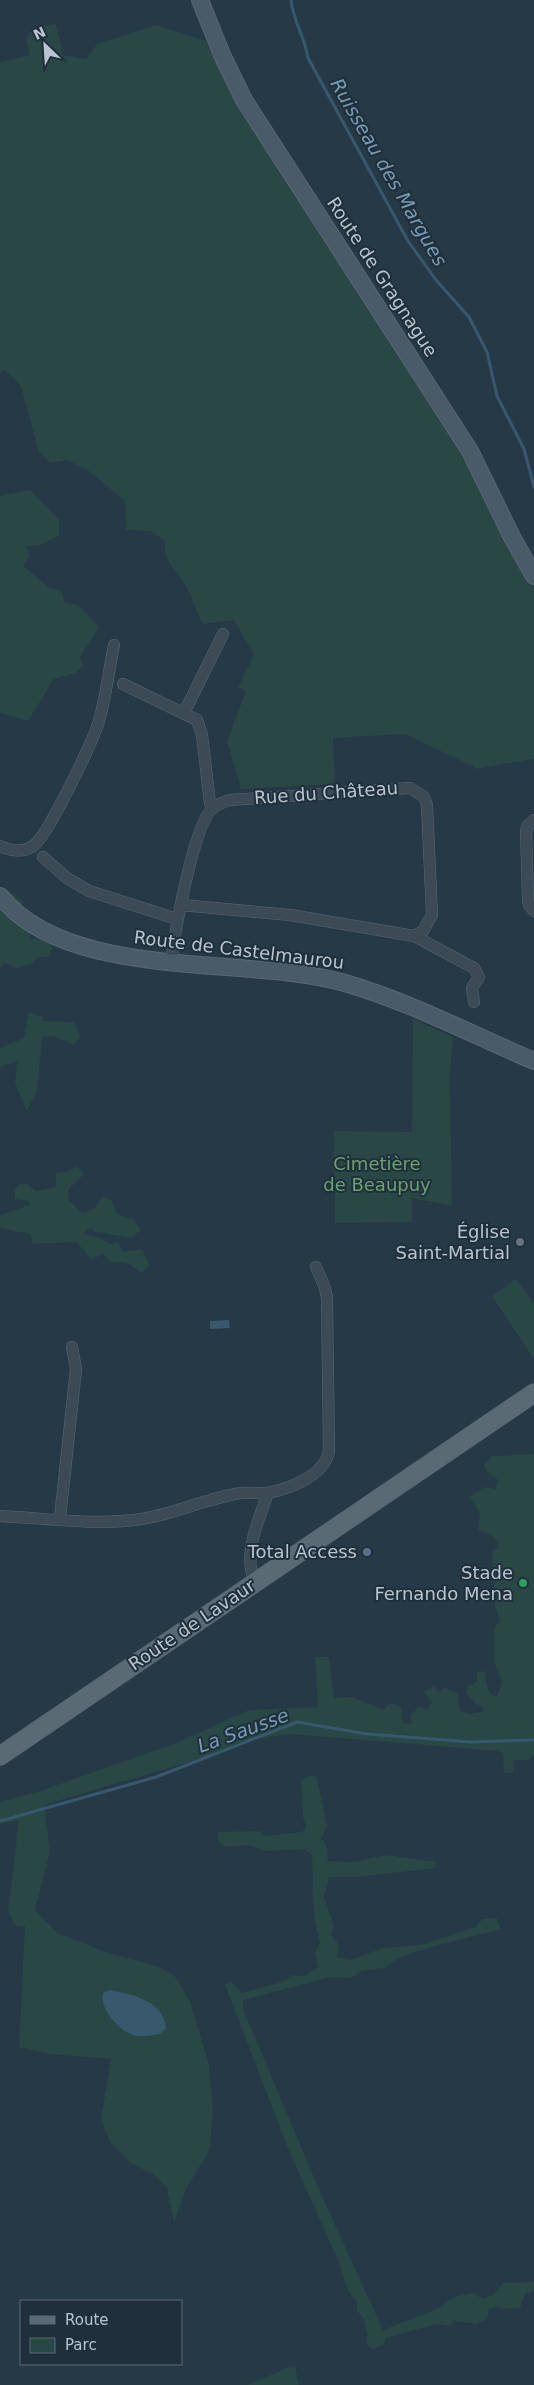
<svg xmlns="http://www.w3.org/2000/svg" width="534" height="2385" font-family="'DejaVu Sans',sans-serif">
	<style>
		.green { fill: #284745 }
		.water { fill: #39586e }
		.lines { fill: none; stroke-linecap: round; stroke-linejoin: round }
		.stream { stroke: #39586e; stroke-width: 3 }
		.street-casing { stroke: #596872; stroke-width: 12 }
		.secondary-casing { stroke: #596872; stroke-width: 18 }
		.primary-casing { stroke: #475661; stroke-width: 20 }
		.street { stroke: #3b4a55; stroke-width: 11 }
		.secondary { stroke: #495a69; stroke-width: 16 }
		.primary { stroke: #596a75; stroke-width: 19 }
		.worship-dot { fill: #6b7280; stroke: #1f2f3b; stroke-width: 2 }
		.service-dot { fill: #5c6f8a; stroke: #1f2f3b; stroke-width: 2 }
		.leisure-dot { fill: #2e9e5b; stroke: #1f2f3b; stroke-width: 2 }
		.labels { text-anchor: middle; stroke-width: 4; stroke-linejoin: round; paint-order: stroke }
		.street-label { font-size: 18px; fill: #b9c5ce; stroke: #1f2f3b }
		.park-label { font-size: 18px; fill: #6ea172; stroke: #1f2f3b }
		.poi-label { font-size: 18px; fill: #b9c5ce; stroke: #1f2f3b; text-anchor: end }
		.water-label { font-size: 19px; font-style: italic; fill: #779bb3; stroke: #1f2f3b }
	</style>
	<rect width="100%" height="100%" fill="#263946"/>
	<g class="green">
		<path d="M56,24L63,55L86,59L97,44L156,25L210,42L292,191L338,257L461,448L522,573L534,588V759L475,769L474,767L405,734L333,738L335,784L241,789L227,741L246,691L238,687L254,655L234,620L202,624L189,591L166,557L164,540L150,531L126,530L125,501L89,471L67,460L51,463L39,453L21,386L5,370L0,372V62L30,55L26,39L33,27Z"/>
		<path d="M30,490L59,520V536L39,545L26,546L30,556L23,566L50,588L61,591L64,602L78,605L99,627L80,657L83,664L76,673L54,679L28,721L0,713V497L3,495Z"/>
		<path d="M6,889L24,902L13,915L32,930L29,939L30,941L39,937L55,942L49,956L36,958L31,964L16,968L6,963L0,967V894Z"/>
		<path d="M29,1012L42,1017L43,1021L74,1022L80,1036L74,1045L54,1036L42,1037L37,1091L27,1111L15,1083L17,1061L0,1067V1048L24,1038Z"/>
		<path d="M413,1019L453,1037L450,1075L452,1206L412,1198V1222L335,1223L334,1131L412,1132Z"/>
		<path d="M77,1166L84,1174L68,1190L69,1201L82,1213L94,1209L102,1197L112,1201L117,1214L133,1219L141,1230L131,1238L96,1232L90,1228L83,1234L100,1238L110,1244L118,1242L123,1252L142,1249L150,1266L141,1272L125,1262H111L103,1254L91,1260L77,1242L33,1244L30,1234L0,1228V1215L30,1205L28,1201L15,1199V1189L20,1184H27L36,1191L56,1187V1173L69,1171Z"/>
		<path d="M516,1279L534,1303V1359L492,1296Z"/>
		<path d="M534,1454V1755L528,1760H514L513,1773H504L503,1753L497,1751L290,1734L254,1739L202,1758L44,1805L50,1852L35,1910L57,1933L109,1953L157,1966L174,1975L190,2001L209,2065L213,2108L210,2149L186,2189L174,2223L167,2188L154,2175L131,2163L110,2142L101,2119L111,2059L49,2054L19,2047L25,1926H16L8,1911L19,1820L0,1824V1802L40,1791L176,1743L249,1710L318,1707L315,1657H329L334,1698L352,1697L384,1710L389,1703L401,1706L403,1723L412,1724L410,1717L419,1706L427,1710L432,1702L424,1692L434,1686L438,1692L445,1688L458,1694L460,1711L469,1714L482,1712L484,1707L476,1704L466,1693L468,1686L477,1682V1672L485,1671C486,1682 485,1692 497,1697L502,1682L494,1662V1629L500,1620L495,1606L492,1552L499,1548L495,1538L478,1529L480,1513L469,1497L484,1487L496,1489L498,1480L486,1471L484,1465L492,1456Z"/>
		<path d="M310,1775L317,1777L327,1827L321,1838L326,1845L328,1861L354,1862L386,1855L435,1862L436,1868L357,1877H329L324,1897L334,1926L331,1935L339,1945L337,1957L350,1960L383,1948L421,1945L475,1927L483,1919L497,1918L500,1929C476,1937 398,1951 385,1968L362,1971L351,1978L331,1977L243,2000V2009L321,2194L383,2330L434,2310L457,2296L472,2293L483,2299L494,2294L503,2283L534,2282V2291L525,2294L520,2308L502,2309L497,2306L489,2309L487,2319L476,2324L454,2321L449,2326L437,2324L386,2338L384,2345L372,2349L366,2344L367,2335L364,2319L357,2311V2302L348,2291L338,2260L289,2151L225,1985L230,1981L242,1993L282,1982L292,1975L303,1976L318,1968L315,1952L320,1943L314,1916L312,1855L305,1849L265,1851L249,1845L227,1847L218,1842V1832L261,1831L265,1836L302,1832L306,1827L303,1817L301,1780Z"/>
		<path d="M295,2366L299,2385H247L289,2367Z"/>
	</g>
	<g class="water">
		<path d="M229,1320L230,1328L210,1329V1321Z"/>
		<path d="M110,1990C133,1995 163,2000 166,2028L160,2034C153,2035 143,2037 136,2036C120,2032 99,2009 103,1993Z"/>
	</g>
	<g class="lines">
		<g class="stream">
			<path d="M291,0C293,21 305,37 308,58L408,241L436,280L469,317L487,352L497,396L524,449L534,487"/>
			<path d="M0,1821L156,1777L297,1722L367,1734L471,1742L534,1740"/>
		</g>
		<defs>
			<g id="street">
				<path d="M123,684L197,720L202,735L210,803L213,807"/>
				<path d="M184,713L223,634"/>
				<path d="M534,820L528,825L526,831L528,900L529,905L534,911"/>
				<path d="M0,846C11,851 23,853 33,846C48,836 93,741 99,721C106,696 109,670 114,645"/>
				<path d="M43,857L67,878L89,891L177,919"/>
				<path d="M414,936L474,968L479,977L472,988L474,1002"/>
				<path d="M171,962C175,933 193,825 213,808C217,804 225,802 230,800L410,788L424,797L427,805L432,915L423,931L414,936L290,915L181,905"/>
				<path d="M0,1516C46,1518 96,1526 141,1519C175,1514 207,1498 241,1493C249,1492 258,1494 267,1493C290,1489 325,1475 329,1451L327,1298L325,1288L316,1267"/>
				<path d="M60,1518L76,1369L72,1347"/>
				<path d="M255,1583C242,1554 259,1520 268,1493"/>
			</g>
			<g id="secondary">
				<path d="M200,0L223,57L244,100L470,451L512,537L534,576"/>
				<path d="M0,896C69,982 246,955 345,983C410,1002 471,1034 534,1061"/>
			</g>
			<path id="primary" d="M0,1756L534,1393"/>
		</defs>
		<use href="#street" class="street-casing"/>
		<use href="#secondary" class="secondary-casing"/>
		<use href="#primary" class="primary-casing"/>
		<use href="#street" class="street"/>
		<use href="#secondary" class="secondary"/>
		<use href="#primary" class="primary"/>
	</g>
	<circle class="worship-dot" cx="520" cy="1242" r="5"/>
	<circle class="service-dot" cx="367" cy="1552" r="5"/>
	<circle class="leisure-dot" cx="523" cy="1583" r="5"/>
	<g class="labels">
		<g class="street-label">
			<text transform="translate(382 277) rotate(57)" y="6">Route de Gragnague</text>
			<text transform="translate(326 793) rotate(-4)" y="6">Rue du Château</text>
			<text transform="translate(239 950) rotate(7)" y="6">Route de Castelmaurou</text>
			<text transform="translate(192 1625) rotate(-34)" y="6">Route de Lavaur</text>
		</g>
		<g class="park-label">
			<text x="377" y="1170">Cimetière<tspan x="377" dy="21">de Beaupuy</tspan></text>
		</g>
		<g class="poi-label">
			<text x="510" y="1238">Église<tspan x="510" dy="21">Saint-Martial</tspan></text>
			<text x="357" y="1558">Total Access</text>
			<text x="513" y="1579">Stade<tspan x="513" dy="21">Fernando Mena</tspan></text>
		</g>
		<g class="water-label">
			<text transform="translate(389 172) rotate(60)" y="7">Ruisseau des Margues</text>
			<text transform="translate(243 1730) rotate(-20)" y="7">La Sausse</text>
		</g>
	</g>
	<rect x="20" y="2300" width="162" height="65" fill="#1f2f3b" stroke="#5d6b76"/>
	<rect x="30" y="2316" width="25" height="8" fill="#596a75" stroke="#5d6b76"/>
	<text x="65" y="2325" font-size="15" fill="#b9c5ce">Route</text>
	<rect x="30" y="2338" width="25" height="15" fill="#284745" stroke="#5d6b76"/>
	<text x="65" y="2350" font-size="15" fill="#b9c5ce">Parc</text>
	<g transform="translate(45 45) rotate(335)" stroke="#1f2f3b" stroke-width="4" paint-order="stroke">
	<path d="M0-4L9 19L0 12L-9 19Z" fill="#b9c5ce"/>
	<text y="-8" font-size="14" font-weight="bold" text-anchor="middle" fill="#b9c5ce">N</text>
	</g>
</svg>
